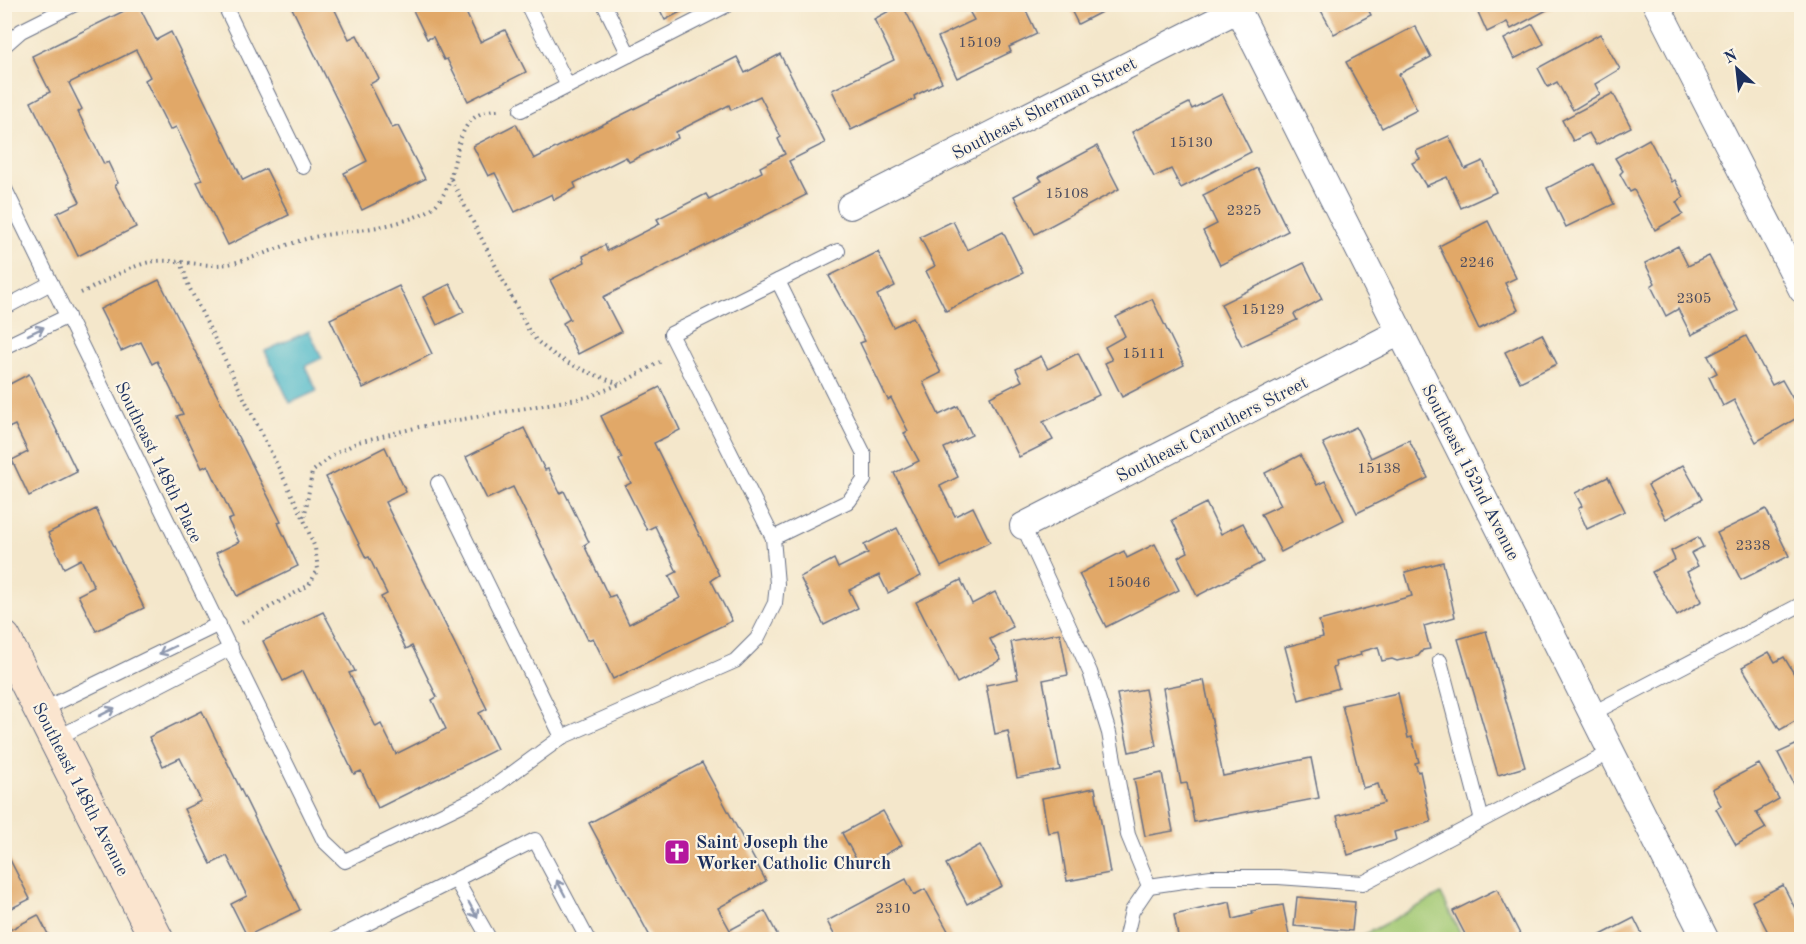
<svg xmlns="http://www.w3.org/2000/svg" width="1806" height="944" font-family="'Old Standard TT',serif">
	<style>
		.green { fill: #a3c974; stroke: #5f7c69; stroke-width: 1.5 }
		.water { fill: #4cb8c9; stroke: #347494; stroke-width: 1.5 }
		.building { fill: #e1a868 }
		.lines { fill: none; stroke-linecap: round; stroke-linejoin: round }
		.service-casing { stroke: #676f84; stroke-width: 16 }
		.minor-casing { stroke: #676f84; stroke-width: 28 }
		.secondary-casing { stroke: #676f84; stroke-width: 35 }
		.path { stroke: #676f84; stroke-width: 4; stroke-dasharray: 1.5 4.5; stroke-linecap: butt }
		.service { stroke: #fff; stroke-width: 14 }
		.minor { stroke: #fff; stroke-width: 26 }
		.secondary { stroke: #fbe5cf; stroke-width: 33 }
		.oneway { stroke: #8d97ae }
		.labels { text-anchor: middle; stroke-width: 4.5; stroke-linejoin: round; paint-order: stroke }
		.number-label { font-size: 15px; fill: #4c4d60 }
		.street-label { font-size: 18px; fill: #1b2f5e; stroke: #fcf5e5 }
		.poi-label { font-size: 18px; font-weight: bold; fill: #1b2f5e; stroke: #fcf5e5; text-anchor: start }
	</style>
	<rect width="100%" height="100%" fill="#fcf5e5"/>
	<filter id="ink" filterUnits="userSpaceOnUse"><feTurbulence type="fractalNoise" baseFrequency=".0167" numOctaves="2"/><feDisplacementMap in="SourceGraphic" scale="12" xChannelSelector="R" yChannelSelector="G"/><feConvolveMatrix kernelMatrix="1 2 1 2 8 2 1 2 1" color-interpolation-filters="sRGB"/></filter>
	<filter id="wash" filterUnits="userSpaceOnUse"><feTurbulence type="fractalNoise" baseFrequency=".008" numOctaves="4" result="noise"/><feDisplacementMap in="SourceGraphic" scale="24" xChannelSelector="R" yChannelSelector="G"/><feGaussianBlur stdDeviation="1.35" result="paint"/><feColorMatrix in="noise" values="0 0 0 0 0 0 0 0 0 0 0 0 0 0 0 0 0 1.4 0 .05"/><feComposite in="paint" operator="in"/></filter>
	<g filter="url(#wash)">
		<rect width="100%" height="100%" fill="#f4e7cb"/>
		<path class="green" d="M1441,894L1463,939H1356Z"/>
		<path class="water" d="M309,331L322,358L305,366L317,391L290,403L265,351Z"/>
		<g id="blocks">
			<g class="building">
				<path d="M138,4L156,40L171,32L243,180L266,169L289,215L228,245L197,182L202,180L176,127L170,130L145,80L150,77L136,50L69,83L82,109L78,112L104,164L108,162L118,183L115,185L136,227L78,256L57,213L80,202L31,102L50,92L32,56Z"/>
				<path d="M290,4H332L349,39L357,35L379,79L370,84L392,128L398,126L425,179L362,210L344,173L367,161Z"/>
				<path d="M410,4H462L480,42L505,30L526,72L468,101L447,59L444,60L433,37L427,39Z"/>
				<path d="M657,4H696L665,20Z"/>
				<path d="M902,4L942,82L914,96L915,99L851,130L832,90L894,60L874,19Z"/>
				<path d="M978,4H1023L1037,34L1009,47L1011,52L957,78L938,37L974,20L968,9Z"/>
				<path d="M1068,4H1117L1078,24Z"/>
				<path d="M1312,4H1365L1371,15L1334,34L1319,7L1314,10Z"/>
				<path d="M1493,4H1558L1511,29L1507,22L1487,32L1478,12Z"/>
				<path d="M1533,24L1544,44L1514,59L1504,39Z"/>
				<path d="M1415,26L1431,57L1399,74L1417,110L1382,128L1346,62Z"/>
				<path d="M1600,34L1620,69L1595,84L1600,94L1573,110L1557,82L1548,87L1538,68Z"/>
				<path d="M780,54L825,143L789,161L806,195L603,297L621,332L578,354L563,323L570,319L550,280L585,262L583,256L605,245L607,251L660,224L657,219L706,194L709,199L762,172L760,167L785,154L778,139L781,137L760,96L731,110L729,105L676,132L678,138L629,162L626,157L574,183L576,188L554,200L552,194L515,212L495,173L488,176L473,146L516,124L534,159L737,57L745,73Z"/>
				<path d="M1613,93L1631,127L1596,145L1589,133L1573,141L1562,120Z"/>
				<path d="M1222,94L1251,152L1181,188L1171,169L1154,177L1132,132L1189,103L1192,109Z"/>
				<path d="M1449,136L1465,169L1483,161L1496,192L1461,208L1447,177L1426,186L1412,163L1420,159L1416,151Z"/>
				<path d="M1649,139L1672,182L1675,180L1684,197L1676,202L1683,214L1655,230L1634,190L1630,192L1620,174L1623,171L1615,158Z"/>
				<path d="M1097,146L1119,189L1035,234L1014,196L1042,181L1039,177Z"/>
				<path d="M1594,164L1614,204L1566,227L1547,188Z"/>
				<path d="M1257,168L1288,231L1220,265L1203,231L1217,224L1203,195Z"/>
				<path d="M953,221L967,250L1003,232L1023,273L946,311L926,271L935,266L920,237Z"/>
				<path d="M1488,221L1516,278L1505,283L1518,310L1479,329L1439,246Z"/>
				<path d="M1678,246L1688,266L1709,256L1738,311L1691,335L1678,309L1666,316L1651,286L1655,283L1645,263Z"/>
				<path d="M878,252L895,286L877,295L893,327L913,317L941,373L923,382L939,415L958,406L972,435L944,448L958,477L940,486L955,516L973,507L990,542L941,567L894,473L919,461L904,433L908,431L891,398L888,400L860,343L865,341L829,276Z"/>
				<path d="M1304,263L1322,299L1294,314L1297,320L1242,346L1221,304Z"/>
				<path d="M159,280L281,522L278,523L298,566L237,596L216,553L239,542L228,520L233,518L208,465L202,468L177,416L183,414L157,361L152,364L141,342L121,351L100,309Z"/>
				<path d="M450,284L464,312L437,325L423,297Z"/>
				<path d="M399,286L432,354L363,388L330,319Z"/>
				<path d="M1152,299L1184,365L1122,397L1105,363L1112,360L1105,347L1125,336L1116,317Z"/>
				<path d="M1542,334L1557,364L1520,382L1505,352Z"/>
				<path d="M1746,336L1772,385L1782,380L1802,415L1756,442L1734,400L1723,406L1709,377L1717,373L1708,356Z"/>
				<path d="M1078,353L1099,395L1043,422L1053,440L1019,457L990,397L1022,381L1016,369L1041,356L1048,369Z"/>
				<path d="M29,374L77,472L29,496L12,460L28,452L15,425L4,430V387Z"/>
				<path d="M660,387L680,430L654,443L719,575L711,580L732,621L613,679L593,638L588,640L513,487L487,499L466,457L524,428L545,470L548,469L560,493L564,491L589,542L584,545L609,597L615,595L629,624L680,598L669,576L677,572L655,526L647,530L625,486L631,483L619,460L622,458L601,416Z"/>
				<path d="M1356,427L1371,458L1409,440L1428,478L1357,513L1323,443Z"/>
				<path d="M385,447L406,492L385,502L487,709L479,713L497,749L378,808L361,771L354,774L303,671L283,681L263,641L323,612L355,671L349,673L376,727L381,724L396,754L446,729L432,700L437,697L412,646L406,649L381,597L387,594L369,557L366,558L326,477Z"/>
				<path d="M1300,455L1317,485L1325,481L1344,520L1281,552L1261,514L1281,505L1265,473Z"/>
				<path d="M1683,465L1702,499L1666,519L1648,485Z"/>
				<path d="M1608,477L1625,511L1587,529L1578,509L1582,506L1575,493Z"/>
				<path d="M1206,503L1221,534L1243,523L1263,562L1197,596L1178,557L1188,552L1172,520Z"/>
				<path d="M96,509L144,608L96,631L78,595L94,587L81,559L64,568L48,533Z"/>
				<path d="M1766,509L1789,556L1741,580L1717,533Z"/>
				<path d="M897,528L921,576L888,593L879,575L849,590L858,608L824,625L800,577L834,559L838,568L868,553L864,545Z"/>
				<path d="M1698,537L1703,547L1691,553L1698,566L1687,572L1702,601L1677,616L1652,572L1675,560L1671,551Z"/>
				<path d="M1155,544L1179,590L1106,627L1079,574L1124,551L1127,558Z"/>
				<path d="M1443,562L1455,617L1424,626L1430,649L1423,650L1418,656L1397,661L1392,659L1382,661L1378,647L1360,652L1361,655L1335,662L1336,667L1333,668L1339,688L1299,700L1285,647L1323,637L1319,621L1412,596L1405,572Z"/>
				<path d="M961,580L972,604L995,592L1013,627L990,639L1001,660L957,683L916,602Z"/>
				<path d="M1486,631L1525,767L1498,775L1458,639Z"/>
				<path d="M1060,633L1068,675L1043,680L1060,770L1017,778L1008,731L995,734L986,685L1018,679L1011,642Z"/>
				<path d="M1769,652L1775,662L1784,657L1802,687V717L1780,730L1742,667Z"/>
				<path d="M1204,680L1223,776L1311,758L1319,798L1194,822L1187,783L1181,784L1163,688Z"/>
				<path d="M1145,689L1156,746L1129,752L1117,694Z"/>
				<path d="M1398,693L1408,738L1412,737L1419,762L1415,763L1418,772L1420,771L1431,822L1394,832L1396,840L1348,855L1337,816L1384,803L1378,784L1363,788L1342,705Z"/>
				<path d="M202,711L300,910L247,936L231,904L247,896L227,856L211,864L184,809L201,801L180,758L163,766L149,737Z"/>
				<path d="M1802,742V781L1794,784L1778,753Z"/>
				<path d="M702,763L766,881L718,908L730,930L765,911L780,940H652L589,823Z"/>
				<path d="M1759,764L1779,799L1756,812L1766,828L1736,845L1716,809L1721,806L1712,789Z"/>
				<path d="M1162,773L1173,831L1145,836L1134,779Z"/>
				<path d="M1095,788L1110,873L1067,881L1059,831L1048,833L1042,798Z"/>
				<path d="M883,811L902,845L861,868L842,833Z"/>
				<path d="M980,845L1002,886L967,904L946,864Z"/>
				<path d="M4,848L30,899L4,912Z"/>
				<path d="M906,879L914,895L925,889L953,940H837L827,921Z"/>
				<path d="M1783,885L1802,922V940H1772L1752,901Z"/>
				<path d="M1497,889L1523,940H1468L1453,911Z"/>
				<path d="M1297,897L1355,902L1352,931L1294,926Z"/>
				<path d="M1230,902L1233,919L1253,914L1252,911L1283,905L1290,940H1176L1178,936L1174,915Z"/>
				<path d="M38,915L51,940H4V933Z"/>
				<path d="M1634,918L1645,940H1591Z"/>
			</g>
		</g>
	</g>
	<g filter="url(#ink)">
		<use href="#blocks" fill-opacity="0" stroke="#676f84" stroke-width="1.5"/>
		<g class="lines">
			<defs>
				<g id="service">
					<path d="M224,4L303,167"/>
					<path d="M527,4L568,86"/>
					<path d="M604,4L629,55"/>
					<path d="M4,46L21,31L75,4"/>
					<path d="M521,110L729,4"/>
					<path d="M4,187L324,841L345,861L484,794L562,737L735,661L757,639L775,603L777,584L773,538L671,334L838,251"/>
					<path d="M4,308L51,283"/>
					<path d="M4,347L68,316"/>
					<path d="M438,483L562,737"/>
					<path d="M1023,526L1090,672L1109,733L1128,835L1149,886L1132,911L1125,940"/>
					<path d="M773,538L849,501L864,480V454L778,281"/>
					<path d="M1440,661L1482,820"/>
					<path d="M40,711L219,624"/>
					<path d="M1593,713L1802,604"/>
					<path d="M55,739L231,648"/>
					<path d="M456,880L490,940"/>
					<path d="M1149,886L1211,877H1278L1363,883L1613,751"/>
					<path d="M334,940L535,840L588,940"/>
				</g>
				<g id="minor">
					<path d="M1235,4L1706,940"/>
					<path d="M1656,4L1802,290"/>
					<path d="M850,206L1237,10"/>
					<path d="M1023,526L1400,332"/>
				</g>
				<path id="secondary" d="M4,638L157,940"/>
			</defs>
			<use href="#service" class="service-casing"/>
			<use href="#minor" class="minor-casing"/>
			<use href="#secondary" class="secondary-casing"/>
			<g class="path">
				<path d="M451,179L530,333C553,361 586,371 619,384"/>
				<path d="M181,261L189,287L304,519"/>
				<path d="M81,293C103,283 131,264 156,261C185,259 208,270 237,262C265,255 291,241 319,236C353,230 395,228 426,212C469,189 440,111 499,110"/>
				<path d="M242,623L309,585L318,569L315,548L304,520L312,472L333,455L358,442L419,427L588,397L620,384L660,362"/>
			</g>
			<use href="#service" class="service"/>
			<use href="#minor" class="minor"/>
			<use href="#secondary" class="secondary"/>
		</g>
		<defs><path id="oneway-shaft" d="M-6 0H5M1.5-3L5.5 0L1.5 3" fill="none" stroke-width="1.6" stroke-linecap="round" stroke-linejoin="round" transform="scale(1.5)"/></defs>
		<g class="oneway">
			<use href="#oneway-shaft" transform="translate(36 331) rotate(-26)"/>
			<use href="#oneway-shaft" transform="translate(167 650) rotate(154)"/>
			<use href="#oneway-shaft" transform="translate(107 712) rotate(-27)"/>
			<use href="#oneway-shaft" transform="translate(561 888) rotate(-118)"/>
			<use href="#oneway-shaft" transform="translate(473 910) rotate(61)"/>
		</g>
	</g>
	<defs>
		<symbol id="church-square" viewBox="-11 -11 22 22"><rect x="-9" y="-9" width="18" height="18" rx="4" fill="#b5179e" stroke="#fcf5e5"/><path d="M-1.2-6h2.4v3.5h3.3v2.4h-3.3V6h-2.4V-.1h-3.3v-2.4h3.3Z" fill="#fff"/></symbol>
	</defs>
	<g fill-rule="evenodd">
		<use href="#church-square" x="662" y="837" width="30" height="30"/>
	</g>
	<g class="labels">
		<g class="number-label">
			<text x="980" y="47">15109</text>
			<text x="1191" y="147">15130</text>
			<text x="1067" y="198">15108</text>
			<text x="1244" y="215">2325</text>
			<text x="1477" y="267">2246</text>
			<text x="1694" y="303">2305</text>
			<text x="1263" y="314">15129</text>
			<text x="1144" y="358">15111</text>
			<text x="1379" y="473">15138</text>
			<text x="1753" y="550">2338</text>
			<text x="1129" y="587">15046</text>
			<text x="893" y="913">2310</text>
		</g>
		<g class="street-label">
			<text transform="translate(1044 108) rotate(-27)" y="6">Southeast Sherman Street</text>
			<text transform="translate(1212 429) rotate(-27)" y="6">Southeast Caruthers Street</text>
			<text transform="translate(159 462) rotate(64)" y="6">Southeast 148th Place</text>
			<text transform="translate(1471 472) rotate(63)" y="6">Southeast 152nd Avenue</text>
			<text transform="translate(81 789) rotate(63)" y="6">Southeast 148th Avenue</text>
		</g>
		<g class="poi-label">
			<text x="696" y="848">Saint Joseph the<tspan x="696" dy="21">Worker Catholic Church</tspan></text>
		</g>
	</g>
	<rect width="1806" height="944" fill="none" stroke="#fcf5e5" stroke-width="24"/>
	<g transform="translate(1737 69) rotate(333)" stroke="#fcf5e5" stroke-width="4.5" paint-order="stroke">
	<path d="M0-4.5L10 22L0 15L-10 22Z" fill="#1b2f5e"/>
	<text y="-9" font-size="16" font-weight="bold" text-anchor="middle" fill="#1b2f5e">N</text>
	</g>
</svg>
